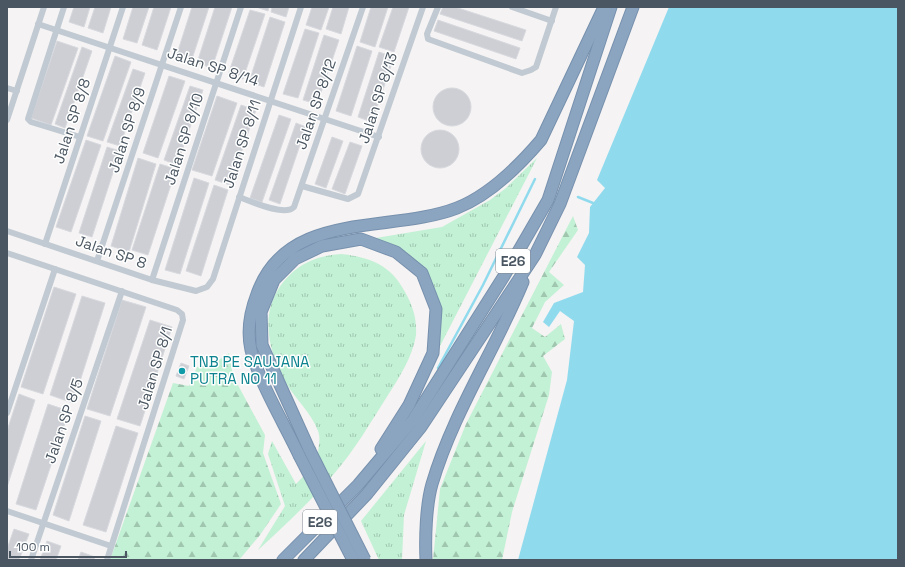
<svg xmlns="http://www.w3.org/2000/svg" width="905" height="567" font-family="'Space Grotesk',sans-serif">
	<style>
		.grass { fill: url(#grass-tufts) }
		.forest { fill: url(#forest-firs) }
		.water { fill: #90daee }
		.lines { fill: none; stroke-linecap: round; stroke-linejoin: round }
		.stream { stroke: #90daee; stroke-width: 2.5 }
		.building { fill: #cdcfd5; stroke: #d7d9de }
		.motorway-casing { stroke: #7690ad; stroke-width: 13 }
		.minor { stroke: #c1cad2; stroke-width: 6 }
		.motorway { stroke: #8ba5c1; stroke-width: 11 }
		.motorway-bridge-casing { stroke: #7690ad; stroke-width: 13; stroke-linecap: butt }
		.motorway-bridge { stroke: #8ba5c1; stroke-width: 11 }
		.culture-dot { fill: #0f9aa8; stroke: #fff; stroke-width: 1.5 }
		.labels { text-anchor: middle; stroke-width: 3; stroke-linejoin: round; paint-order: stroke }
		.shield { fill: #fff; stroke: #808990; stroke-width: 1 }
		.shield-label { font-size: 14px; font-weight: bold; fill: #4a5661 }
		.street-label { font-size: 15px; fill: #4a5661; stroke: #fff }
		.culture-label { font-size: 15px; fill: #0d838f; stroke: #fff; text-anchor: start }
	</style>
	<defs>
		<pattern id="grass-tufts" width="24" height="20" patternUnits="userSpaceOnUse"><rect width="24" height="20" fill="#c3f1d5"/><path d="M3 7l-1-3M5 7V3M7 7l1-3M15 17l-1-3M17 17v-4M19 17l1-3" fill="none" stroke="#a0c6b0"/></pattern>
		<pattern id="forest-firs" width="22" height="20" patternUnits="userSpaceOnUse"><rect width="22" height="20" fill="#c3f1d5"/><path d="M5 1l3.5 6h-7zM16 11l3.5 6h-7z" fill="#a0c6b0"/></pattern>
	</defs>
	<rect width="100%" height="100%" fill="#f5f3f3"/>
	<g class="grass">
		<path d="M537,158L439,348L440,310L425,271L398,249L376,238L442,227L490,200L506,188Z"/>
		<path d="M341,254C370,257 391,265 405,292C413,306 417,319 416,335C413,356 399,378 388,395C371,422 354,451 333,475C310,502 284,526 258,550L285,506L268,454L272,441L296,484L319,460C316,450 322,442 318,431C311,412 296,400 286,383C269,353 259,315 281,285C297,264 315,256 341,254Z"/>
		<path d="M426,441L404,515L402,560H379L361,521Z"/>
	</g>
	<g class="forest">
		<path d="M573,216L578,230L549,272L564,285L545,302L532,328L545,337L561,324L565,339L543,356L552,372L549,395L512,512L502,560H433L440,489L466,424Z"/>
		<path d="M229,353L233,376L265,435L263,453L281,504L260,535L239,560H110L173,383L189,386L197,367L216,362Z"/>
	</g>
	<path class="water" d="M669,7H898V560H518L567,380L574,321L560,311L549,327L543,322L554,303L583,292L585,265L577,257L589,233L590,207L605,188L597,180Z"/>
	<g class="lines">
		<g class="stream">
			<path d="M578,197L593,203"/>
			<path d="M438,368L483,285L535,179"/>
		</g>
	</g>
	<g class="building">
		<path d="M74,7H90L84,27L69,22Z"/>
		<path d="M95,7H111L103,33L88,28Z"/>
		<path d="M133,7H149L137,43L123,39Z"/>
		<path d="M154,7H171L157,50L142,45Z"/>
		<path d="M192,7H209L191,62L176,57Z"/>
		<path d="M215,7H232L212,68L197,63Z"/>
		<path d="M256,7H269L268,11Z"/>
		<path d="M272,7H289L286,17L271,12Z"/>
		<path d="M312,7H329L321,30L306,25Z"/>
		<path d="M333,7H349L341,34L326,29Z"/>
		<path d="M371,7H388L375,47L360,42Z"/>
		<path d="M393,7H409L394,52L379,47Z"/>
		<path d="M443,7H455L526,30L522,41L440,14Z"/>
		<path d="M250,10L265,14L243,79L228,75Z"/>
		<path d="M270,17L285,22L264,87L249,82Z"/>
		<path d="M438,20L520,48L516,59L434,31Z"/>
		<path d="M305,29L319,33L298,98L283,94Z"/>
		<path d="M324,35L339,40L317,104L303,100Z"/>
		<path d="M57,41L78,48L51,125L31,118Z"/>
		<path d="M357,46L372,51L351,116L336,111Z"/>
		<path d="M82,47L92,51L65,128L55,124Z"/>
		<path d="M379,52L394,57L372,122L358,117Z"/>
		<path d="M115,56L131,62L103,141L87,136Z"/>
		<path d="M133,69L145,73L120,146L107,142Z"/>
		<path d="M169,76L185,81L158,158L143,153Z"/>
		<path d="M190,86L203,90L177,165L164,160Z"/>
		<circle cx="452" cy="107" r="19"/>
		<path d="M217,96L237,103L212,176L192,170Z"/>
		<path d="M241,105L256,110L230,185L215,180Z"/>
		<path d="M279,115L291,119L262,202L250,198Z"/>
		<path d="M296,123L306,127L280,204L269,200Z"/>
		<circle cx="440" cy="149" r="19"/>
		<path d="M332,137L343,141L326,188L315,184Z"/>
		<path d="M86,140L101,145L71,232L56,227Z"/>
		<path d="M350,142L362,146L345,194L332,189Z"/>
		<path d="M107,147L120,151L92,237L79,233Z"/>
		<path d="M138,158L156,164L129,252L111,246Z"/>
		<path d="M160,164L176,169L148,255L132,250Z"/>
		<path d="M194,178L209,183L180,274L165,270Z"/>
		<path d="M214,185L228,190L201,276L186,271Z"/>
		<path d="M54,287L76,294L43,394L21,387Z"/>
		<path d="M82,296L105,303L73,403L50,395Z"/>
		<path d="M122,300L146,307L110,416L87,409Z"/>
		<path d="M150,320L172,327L140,426L117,419Z"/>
		<path d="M181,363L189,366L184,379L176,376Z"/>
		<path d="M19,394L35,400L7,487V431Z"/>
		<path d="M48,404L69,411L36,510L16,504Z"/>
		<path d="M85,416L101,421L69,521L53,515Z"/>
		<path d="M116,426L138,433L106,532L83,525Z"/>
		<path d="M14,529L29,534L19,560H7V549Z"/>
		<path d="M47,541L61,546L56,560H40Z"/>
		<path d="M81,552L95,557L94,560H78Z"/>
	</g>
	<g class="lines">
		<defs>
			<g id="motorway">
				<path d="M309,449L262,345L261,312L274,280L295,259L322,246L361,239L396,252L422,273L436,309L433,353L409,405L381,449"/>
				<path d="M299,455C285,425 259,382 251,350C247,332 250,312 257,294C287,209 390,234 457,208C490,195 518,167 541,140L604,7"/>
				<path d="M283,560L358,485L413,420L504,276L548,200L611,7"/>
				<path d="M304,560L367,494L421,427L535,255L560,204L633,7"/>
				<path d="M426,560C425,538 426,505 432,484C453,413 495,350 523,282"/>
			</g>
		</defs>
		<use href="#motorway" class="motorway-casing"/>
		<g class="minor">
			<path d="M64,7L28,119L31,122L80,137"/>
			<path d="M438,7L427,34L428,39L522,73L531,70L536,67L556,7"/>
			<path d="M512,7L552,21"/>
			<path d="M38,24L379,137"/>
			<path d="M7,88L17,91"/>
			<path d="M7,120L44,7"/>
			<path d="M302,186L348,199L358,194L423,7"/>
			<path d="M239,197C250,201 285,217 294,207L363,7"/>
			<path d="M7,231L152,280L196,291L207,287L213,279L301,7"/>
			<path d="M45,244L123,7"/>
			<path d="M7,253L177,310L182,314L183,320L107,560"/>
			<path d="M97,261L181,7"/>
			<path d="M152,280L241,7"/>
			<path d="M7,413L55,269"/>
			<path d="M7,511L111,546"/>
			<path d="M31,560L122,291"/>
		</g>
		<use href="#motorway" class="motorway"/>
		<defs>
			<g id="motorway-bridge">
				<path d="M309,449L365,560"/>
				<path d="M299,455L353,560"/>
			</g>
		</defs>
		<use href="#motorway-bridge" class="motorway-bridge-casing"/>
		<use href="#motorway-bridge" class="motorway-bridge"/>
	</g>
	<circle class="culture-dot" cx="182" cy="371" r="4"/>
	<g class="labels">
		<g class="shield">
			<rect x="496" y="249" width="34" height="24" rx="3"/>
			<rect x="303" y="510" width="34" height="24" rx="3"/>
		</g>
		<g class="shield-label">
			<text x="513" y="266">E26</text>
			<text x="320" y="527">E26</text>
		</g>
		<g class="street-label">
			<text transform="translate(213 67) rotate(18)" y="5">Jalan SP 8/14</text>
			<text transform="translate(378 98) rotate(-72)" y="5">Jalan SP 8/13</text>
			<text transform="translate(316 104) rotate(-71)" y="5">Jalan SP 8/12</text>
			<text transform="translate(72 121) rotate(-72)" y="5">Jalan SP 8/8</text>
			<text transform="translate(127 130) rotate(-72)" y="5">Jalan SP 8/9</text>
			<text transform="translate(184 139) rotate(-72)" y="5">Jalan SP 8/10</text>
			<text transform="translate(242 144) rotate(-72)" y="5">Jalan SP 8/11</text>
			<text transform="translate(111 252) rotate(19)" y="5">Jalan SP 8</text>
			<text transform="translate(155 368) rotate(-73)" y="5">Jalan SP 8/1</text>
			<text transform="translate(64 421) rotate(-71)" y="5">Jalan SP 8/5</text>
		</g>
		<g class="culture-label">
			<text x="190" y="367">TNB PE SAUJANA<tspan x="190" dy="17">PUTRA NO 11</tspan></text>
		</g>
	</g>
	<rect width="905" height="567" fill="none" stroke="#4a5661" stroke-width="16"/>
	<path d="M10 551v6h116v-6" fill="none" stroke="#4a5661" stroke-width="2"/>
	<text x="16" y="551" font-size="12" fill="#4a5661" stroke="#ffffff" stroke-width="3" paint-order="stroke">100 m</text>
</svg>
